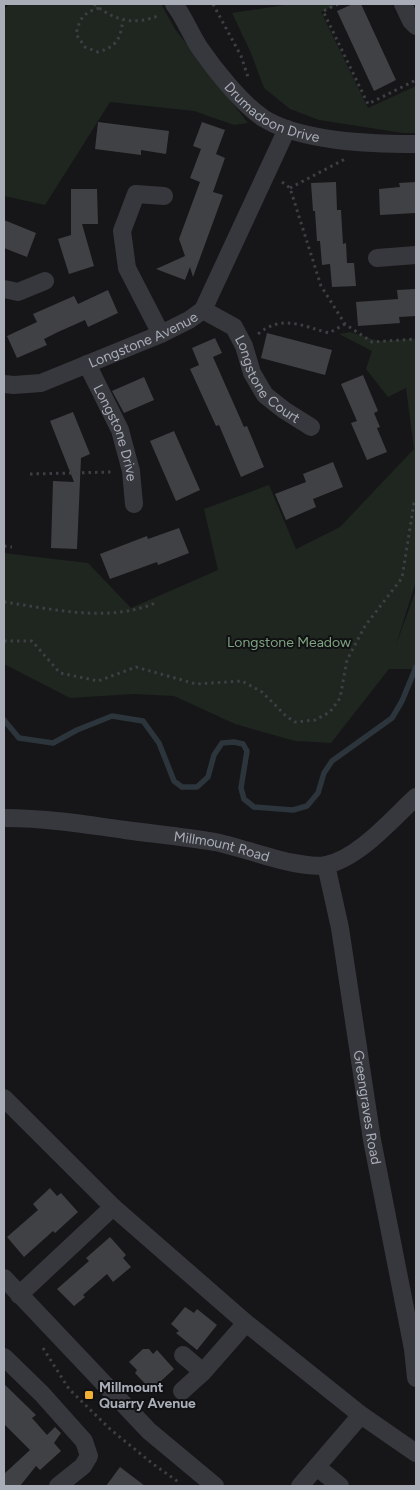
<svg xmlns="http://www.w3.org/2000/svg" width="420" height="1490" font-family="Figtree,sans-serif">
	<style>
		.green { fill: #1e261f }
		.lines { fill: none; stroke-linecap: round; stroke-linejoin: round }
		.stream { stroke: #2c353c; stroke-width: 5.5 }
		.building { fill: #404145 }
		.path { stroke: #3d3f44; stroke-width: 3; stroke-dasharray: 2.5 4; stroke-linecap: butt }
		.street { stroke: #37383d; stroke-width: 18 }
		.poi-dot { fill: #f2b134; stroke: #111113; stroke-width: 2 }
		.labels { text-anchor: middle; stroke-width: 4; stroke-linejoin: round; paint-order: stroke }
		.street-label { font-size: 14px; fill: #a8adb8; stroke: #111113 }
		.park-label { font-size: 14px; fill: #7fa381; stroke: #111113 }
		.poi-label { font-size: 14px; font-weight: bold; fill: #a8adb8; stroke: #111113; text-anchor: start }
	</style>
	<rect width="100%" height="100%" fill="#161618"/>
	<g class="green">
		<path d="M10,4H161L175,29L248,123L234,125L194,111L110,102L45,205L4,196V9Z"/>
		<path d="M291,4H338L321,12L368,108L416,86V133H403L319,120L290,109L264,88L251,53L232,13Z"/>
		<path d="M350,332L379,341L416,339V581L396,645L416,590V669H389L331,743L295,741L235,724L174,696L134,694L70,698L4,664V553L88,563L131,608L218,570L204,509L269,485L296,549L340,527L414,449L406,388L388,397L366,369L372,351L339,334Z"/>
	</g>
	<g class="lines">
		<path class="stream" d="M4,720L19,738L53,743L77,730L112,716L143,721L159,743L174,781L182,787H197L208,777L214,755L222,743L234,742L243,744L247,751L241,788L244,799L254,807L293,810L307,806L318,793L324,773L332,761L392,718L402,701L416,667"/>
	</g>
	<g class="building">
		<path d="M353,4H361L396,80L374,91L337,11Z"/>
		<path d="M98,122L169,131L166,154L141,150V155L95,149Z"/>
		<path d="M202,122L225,130L216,154L225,158L213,192L223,195L193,277L190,267L185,280L156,269L185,256L179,239L200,182L190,178L201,149L193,146Z"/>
		<path d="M336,182L337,210H341L343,244L346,243L347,263H354L356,286L332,287L330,264L322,265L320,241H317L315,211H313L311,183Z"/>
		<path d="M416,182V213L380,215L379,189L400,187L399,183Z"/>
		<path d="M71,189H97L98,224H82L94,266L69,274L58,239L71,235Z"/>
		<path d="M4,220L36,233L27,257L4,248Z"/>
		<path d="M416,289V316L399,317L400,323L358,326L356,302L398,299L397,290Z"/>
		<path d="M108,290L118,313L88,327L85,320L58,332L44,339L47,345L17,358L7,336L37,322L33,314L74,296L78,304Z"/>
		<path d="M267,333L332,350L325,375L261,358Z"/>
		<path d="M215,338L222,353L213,357L244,427L247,426L264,467L241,477L219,425L216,426L190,369L199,365L192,348Z"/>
		<path d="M363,375L378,411L374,413L380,427L377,428L387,452L367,460L351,423L357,421L341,384Z"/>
		<path d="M144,377L154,400L124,413L112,391Z"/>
		<path d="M73,412L90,454L81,458L77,549L51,548L53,481L74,482L50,421Z"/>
		<path d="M174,431L200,490L176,501L150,441Z"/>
		<path d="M333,462L343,487L313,499L316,507L286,520L275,494L306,482L303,474Z"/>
		<path d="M179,528L189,553L158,565L157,562L110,579L100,554L147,536L148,539Z"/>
		<path d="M50,1188L57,1196L61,1193L78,1212L55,1233L53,1231L24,1257L7,1237L38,1210L33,1204Z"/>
		<path d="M110,1237L126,1255L123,1258L131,1267L113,1282L107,1274L83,1295L85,1297L74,1306L57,1289L89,1261L86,1258Z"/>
		<path d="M185,1307L194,1313L197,1309L217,1325L197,1350L176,1333L179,1331L171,1324Z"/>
		<path d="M143,1349H149L153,1354L157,1350L174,1369L151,1390L135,1373L137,1370L129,1362Z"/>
		<path d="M4,1384L36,1415L32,1418L47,1435L55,1427L61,1433L54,1443L61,1451L40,1470L36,1466L20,1486H4V1474L30,1450L4,1424Z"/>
		<path d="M120,1467L145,1486H106Z"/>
	</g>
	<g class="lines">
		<g class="path">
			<path d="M94,4C115,21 135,26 160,15"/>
			<path d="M213,4L241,56L249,80"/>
			<path d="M338,4L323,11L368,104L416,80"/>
			<path d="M99,8C83,13 80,18 76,34L85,47L98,52C117,46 120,40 123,20"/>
			<path d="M282,182L290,188L321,286L345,324L372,342L416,339"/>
			<path d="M290,188L345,159"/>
			<path d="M258,334C282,314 302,326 329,333L345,324"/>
			<path d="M30,474L113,472"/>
			<path d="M4,546L12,547"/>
			<path d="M4,602C53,609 108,623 155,603"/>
			<path d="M4,641H32L60,673L98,681L136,667L196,684L242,681L262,692L286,716L295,722L315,720L330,712L340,698L347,660L365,626L402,578L414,503L416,501"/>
			<path d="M43,1348L69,1389L110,1429L153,1464L180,1483"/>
		</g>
		<g class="street">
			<path id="s1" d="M174,4C184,17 190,33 199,47C214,69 241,103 263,118C301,142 372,144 416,144"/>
			<path d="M403,4L411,21L416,26"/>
			<path d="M377,258L416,255"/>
			<path d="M4,289L18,292L45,281"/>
			<path id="s2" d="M203,310L234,327L244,346L252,373L265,395L284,410L311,427"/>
			<path d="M161,334L127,268L122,231L136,194L164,196"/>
			<path id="s3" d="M87,364L120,430L131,471L134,504"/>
			<path id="s4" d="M4,384L14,385L41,383L161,334L189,320L203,310L287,129"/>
			<path id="s5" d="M4,818C45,818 84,824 125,830C155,834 185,837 215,842C245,848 299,870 326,865C359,858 392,819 416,797"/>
			<path id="s6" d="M326,865L340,928L372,1140L413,1349L416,1378"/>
			<path d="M4,1098L113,1207L246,1323L361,1415L416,1453"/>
			<path d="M4,1278L149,1431L215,1486"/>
			<path d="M19,1295L113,1207"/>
			<path d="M183,1355L203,1372"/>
			<path d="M4,1357L42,1394L84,1441L89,1456L83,1466L58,1486"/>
			<path d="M182,1391L203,1372L246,1323"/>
			<path d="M317,1467L340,1486"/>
			<path d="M300,1486L361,1415"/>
		</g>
	</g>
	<rect class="poi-dot" x="84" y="1390" width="10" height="10" rx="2.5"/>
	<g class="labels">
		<g class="street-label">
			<text dy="5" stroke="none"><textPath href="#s1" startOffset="151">Drumadoon Drive</textPath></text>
			<text dy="5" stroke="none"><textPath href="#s4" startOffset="148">Longstone Avenue</textPath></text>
			<text dy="5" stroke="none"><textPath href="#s2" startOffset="99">Longstone Court</textPath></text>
			<text dy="5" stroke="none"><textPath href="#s3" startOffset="75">Longstone Drive</textPath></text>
			<text dy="5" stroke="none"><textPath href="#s5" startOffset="220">Millmount Road</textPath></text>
			<text dy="5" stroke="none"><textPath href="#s6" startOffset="246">Greengraves Road</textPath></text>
		</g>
		<g class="park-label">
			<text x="289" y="647">Longstone Meadow</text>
		</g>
		<g class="poi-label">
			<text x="99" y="1392">Millmount<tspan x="99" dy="16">Quarry Avenue</tspan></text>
		</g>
	</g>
	<rect width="420" height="1490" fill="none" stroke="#a8adb8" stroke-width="10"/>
</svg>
